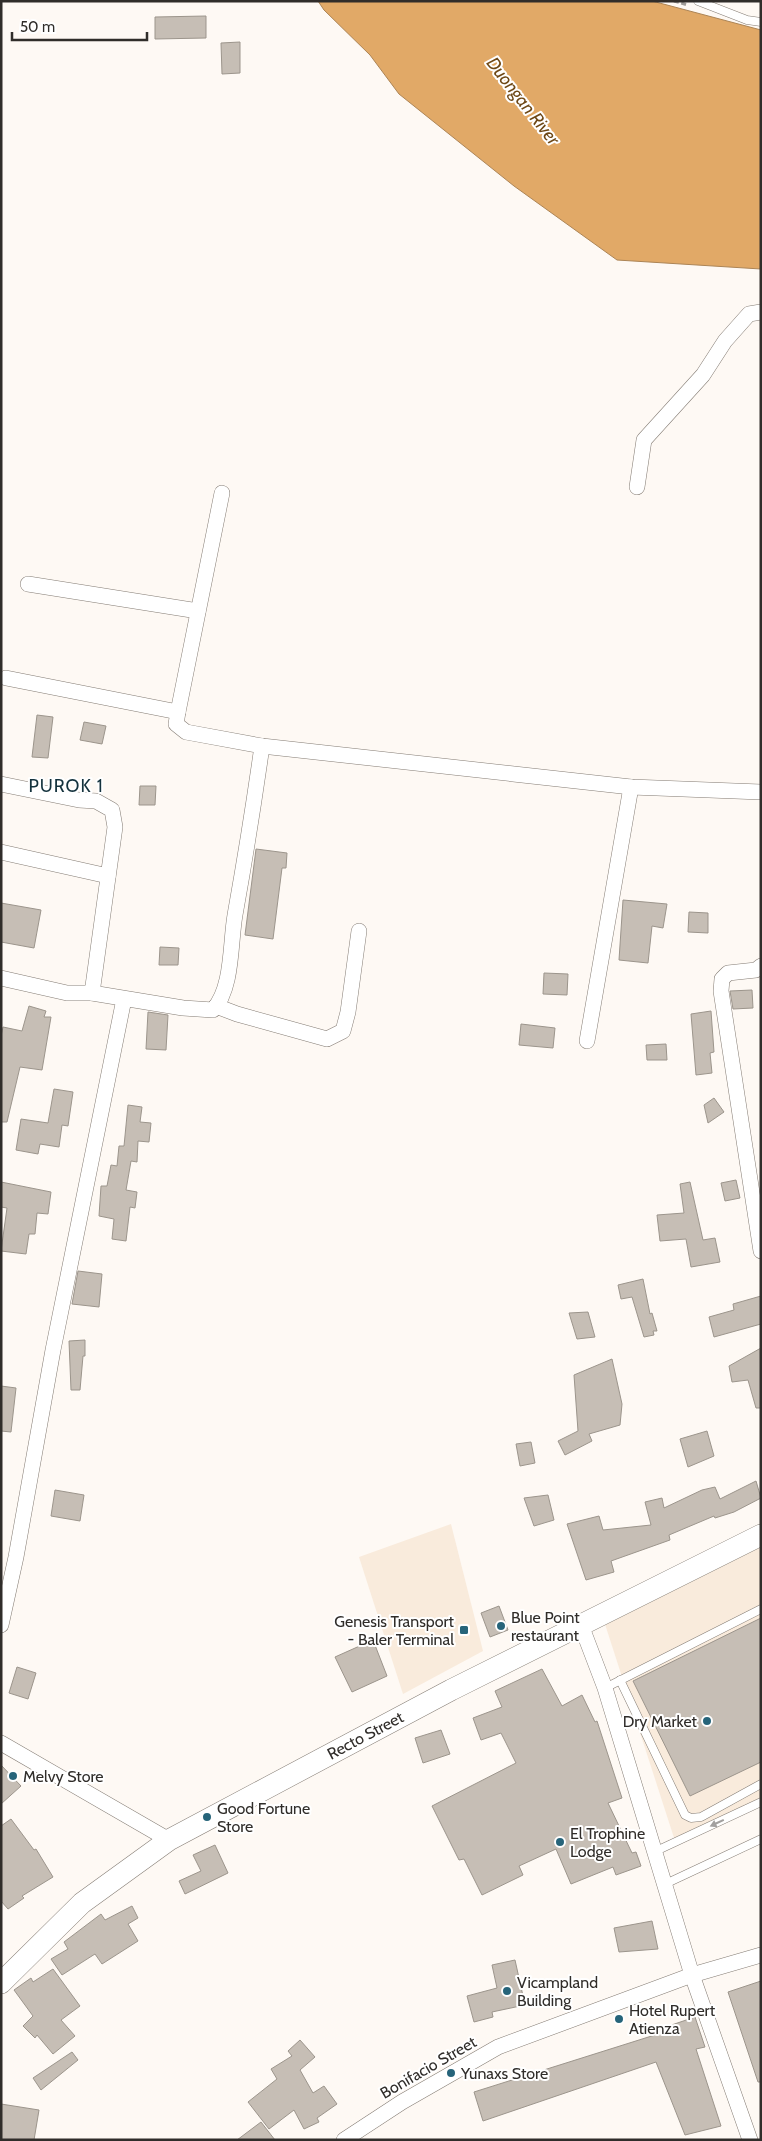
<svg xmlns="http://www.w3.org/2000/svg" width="762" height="2141" font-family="Cabin,sans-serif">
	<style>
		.built { fill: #f9ebdc }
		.water { fill: #e1a967; stroke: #ac8455 }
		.building { fill: #c6beb5; stroke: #9c958c }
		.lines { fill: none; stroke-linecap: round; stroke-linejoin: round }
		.lane-casing { stroke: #847c74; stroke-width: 9 }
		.street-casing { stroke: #847c74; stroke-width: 16 }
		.secondary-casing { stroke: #847c74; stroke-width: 22 }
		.path { stroke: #a09c98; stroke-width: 3; stroke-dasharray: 5 2.5; stroke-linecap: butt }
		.lane { stroke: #fff; stroke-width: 8 }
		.street { stroke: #fff; stroke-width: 15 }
		.secondary { stroke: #fff; stroke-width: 21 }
		.oneway { fill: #a2a09f }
		.poi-dot { fill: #26647a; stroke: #fff; stroke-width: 2 }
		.labels { text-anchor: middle; stroke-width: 4; stroke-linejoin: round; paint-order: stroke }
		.poi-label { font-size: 16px; fill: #302d2a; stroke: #fff; text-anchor: start }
		.street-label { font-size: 16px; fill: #302d2a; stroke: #fff }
		.water-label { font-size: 18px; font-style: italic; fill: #6e4816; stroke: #fff }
		.neighbourhood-label { font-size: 18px; letter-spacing: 1px; fill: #14323d; stroke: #fff }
	</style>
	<rect width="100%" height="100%" fill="#fef9f4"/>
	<g class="built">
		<path d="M451,1524L483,1651L403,1694L359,1557Z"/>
		<path d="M761,1539V1801L676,1844L603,1618Z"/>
	</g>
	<path class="water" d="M318,1H652L761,30V269L617,260L514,186L399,94L370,55L324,10Z"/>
	<g class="building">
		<path d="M206,16V38L155,39V17Z"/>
		<path d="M240,42V73L222,74L221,43Z"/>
		<path d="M37,715L53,717L48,758L32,757Z"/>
		<path d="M84,722L106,726L102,744L80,740Z"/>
		<path d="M140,786H156L155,805H139Z"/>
		<path d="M256,849L287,853L286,868H282L273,939L245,935Z"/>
		<path d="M623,900L667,904L663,928L652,926L648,963L619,960Z"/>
		<path d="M1,903L41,910L34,948L1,942Z"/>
		<path d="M689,912L708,913V933L688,932Z"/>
		<path d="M160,947L179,948L178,965H159Z"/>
		<path d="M544,973L568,974L567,995L543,994Z"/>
		<path d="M752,990L753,1008L733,1009L730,991Z"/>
		<path d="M29,1006L46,1011L44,1017H51L42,1070L20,1067L7,1122H1V1036L3,1027L22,1031Z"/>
		<path d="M711,1011L714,1052L710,1053L712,1073L696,1075L691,1014Z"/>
		<path d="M148,1012L168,1015L166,1050L146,1049Z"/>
		<path d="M521,1024L555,1028L553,1048L519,1045Z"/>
		<path d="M666,1044L667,1060H647L646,1045Z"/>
		<path d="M54,1089L73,1092L68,1126L62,1125L59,1147L40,1144L38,1154L16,1150L21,1119L48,1123Z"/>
		<path d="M714,1098L724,1112L708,1123L704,1105Z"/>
		<path d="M128,1105L142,1107L140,1122L151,1123L149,1142L138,1141L137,1162L131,1161L126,1190L137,1192L135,1208L130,1207L126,1241L112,1239L114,1219L99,1216L101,1186H107L111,1165L117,1166L119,1146H124Z"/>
		<path d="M736,1180L740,1198L725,1201L721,1183Z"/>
		<path d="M1,1182L51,1192L48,1214L37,1213L35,1234H29L26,1254L1,1251L7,1208L1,1207Z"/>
		<path d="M690,1182L703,1240L715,1238L720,1262L691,1267L686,1239L660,1241L657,1215L684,1213L680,1184Z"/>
		<path d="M78,1271L102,1274L99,1307L72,1304Z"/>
		<path d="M643,1279L650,1314L652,1313L657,1331H653L654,1335L644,1337L632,1297L621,1299L618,1285Z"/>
		<path d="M761,1296V1324L714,1337L709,1317L734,1310L733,1304Z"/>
		<path d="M588,1312L595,1337L577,1339L569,1313Z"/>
		<path d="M85,1340V1356H83L80,1390H71L69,1341Z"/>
		<path d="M761,1348V1408H756L748,1380L732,1382L729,1366Z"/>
		<path d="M612,1359L622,1404L620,1425L589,1434L592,1441L565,1455L558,1441L578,1431L574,1375Z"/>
		<path d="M1,1386L16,1388L11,1432L1,1431Z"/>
		<path d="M707,1431L714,1456L688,1467L680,1439Z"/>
		<path d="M531,1442L535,1463L520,1466L516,1444Z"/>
		<path d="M756,1481L761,1498L734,1512L715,1518L714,1516L669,1535L670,1540L611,1561L614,1572L586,1580L567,1524L599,1516L603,1530L651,1525L645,1502L662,1498L664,1508L702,1490L715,1487L720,1499Z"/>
		<path d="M55,1490L84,1495L80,1521L51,1516Z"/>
		<path d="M548,1495L554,1520L534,1526L524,1498Z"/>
		<path d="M499,1606L508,1630L490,1637L481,1613Z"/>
		<path d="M761,1618V1762L690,1796L633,1681Z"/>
		<path d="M373,1640L387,1676L352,1692L335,1657Z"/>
		<path d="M17,1667L36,1673L28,1699L9,1693Z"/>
		<path d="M542,1669L562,1706L582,1695L595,1722L597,1721L622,1798L608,1803L632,1853L636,1852L641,1866L616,1875L613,1867L571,1884L556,1849L519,1866L523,1875L482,1895L464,1859L459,1860L432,1806L516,1763L501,1733L481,1740L473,1718L502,1707L495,1691Z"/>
		<path d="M441,1730L450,1754L423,1763L415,1738Z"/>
		<path d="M1,1765L21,1786L1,1804Z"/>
		<path d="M11,1819L34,1850L36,1849L53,1877L22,1896L24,1898L8,1909L1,1901V1826Z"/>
		<path d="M215,1845L228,1873L185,1894L179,1881L201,1871L193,1855Z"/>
		<path d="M132,1906L138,1918L128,1924L138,1941L102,1964L95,1954L62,1975L51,1959L68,1949L64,1942L101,1914L105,1920Z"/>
		<path d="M652,1921L658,1949L619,1952L614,1928Z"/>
		<path d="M515,1960L525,2005L492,2012L493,2017L474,2022L467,1996L497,1988L492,1965Z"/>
		<path d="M53,1969L80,2006L61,2020L75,2036L53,2054L37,2035L35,2038L23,2026L33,2016L14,1990L31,1978L33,1982Z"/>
		<path d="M761,1981V2082H758L728,1992Z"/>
		<path d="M695,2017L705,2047L696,2049L721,2126L685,2135L656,2062L483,2121L474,2092L658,2034L657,2030Z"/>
		<path d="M300,2040L315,2057L300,2070L313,2093L324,2086L337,2104L317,2118L319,2122L304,2129L294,2110L269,2129L248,2102L277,2079L271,2069L292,2056L288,2051Z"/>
		<path d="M72,2052L78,2060L41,2090L33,2078Z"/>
		<path d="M1,2104L39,2110L34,2140H1Z"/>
		<path d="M261,2122L275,2140H237Z"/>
	</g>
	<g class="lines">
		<defs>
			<g id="lane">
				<path d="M698,1L747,20L761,22"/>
				<path d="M620,1680L685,1815L691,1818L701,1817L761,1784"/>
				<path d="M605,1688L761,1609"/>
				<path d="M656,1851L761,1802"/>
				<path d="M663,1885L761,1839"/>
			</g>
			<g id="street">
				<path d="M637,487L644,440L703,375L725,341L749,314L761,312"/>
				<path d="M222,493L178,712L176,724L186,732L262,746L631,787L761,792"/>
				<path d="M28,584L198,611"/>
				<path d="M6,678L178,712"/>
				<path d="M1,784L79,800L96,801L112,810L115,827L92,993"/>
				<path d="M1,852L108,876"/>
				<path d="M761,966L756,970L728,973L722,979L721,991L761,1251"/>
				<path d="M1,978L67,993H92L183,1008L213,1010C233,988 230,944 235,915C245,859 254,803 262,746"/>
				<path d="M216,1006L237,1014L327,1039L343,1031L348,1012L359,931"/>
				<path d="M587,1041L631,787"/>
				<path d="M1,1625L16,1557L53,1350L124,999"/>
				<path d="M581,1625L605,1688L692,1975L750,2140"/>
				<path d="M1,1743L169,1840"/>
				<path d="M344,2140L402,2102L498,2047L692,1975L761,1955"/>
			</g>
			<path id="secondary" d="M1,1983L82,1903L169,1840L451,1690L761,1535"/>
		</defs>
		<use href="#lane" class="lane-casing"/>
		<use href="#street" class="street-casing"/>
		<use href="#secondary" class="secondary-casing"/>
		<path class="path" d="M674,1L688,5"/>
		<use href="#lane" class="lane"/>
		<use href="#street" class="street"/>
		<use href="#secondary" class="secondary"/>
	</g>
	<defs><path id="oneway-solid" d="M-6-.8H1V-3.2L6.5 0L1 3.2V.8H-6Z" transform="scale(1.25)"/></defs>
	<use class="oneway" href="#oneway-solid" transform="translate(717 1823) rotate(155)"/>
	<g class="poi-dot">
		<circle cx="501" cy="1626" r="5"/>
		<rect x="459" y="1625" width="10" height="10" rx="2.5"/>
		<circle cx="707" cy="1721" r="5"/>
		<circle cx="13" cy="1776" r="5"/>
		<circle cx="207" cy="1817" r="5"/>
		<circle cx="560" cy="1842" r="5"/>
		<circle cx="507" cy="1991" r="5"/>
		<circle cx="619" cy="2019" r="5"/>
		<circle cx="451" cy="2073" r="5"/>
	</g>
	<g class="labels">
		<g class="poi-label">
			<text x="511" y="1623">Blue Point<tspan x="511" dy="18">restaurant</tspan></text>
			<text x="454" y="1627" text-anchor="end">Genesis Transport<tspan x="454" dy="18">- Baler Terminal</tspan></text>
			<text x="697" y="1727" text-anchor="end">Dry Market</text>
			<text x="23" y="1782">Melvy Store</text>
			<text x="217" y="1814">Good Fortune<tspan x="217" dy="18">Store</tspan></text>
			<text x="570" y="1839">El Trophine<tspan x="570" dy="18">Lodge</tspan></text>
			<text x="517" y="1988">Vicampland<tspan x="517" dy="18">Building</tspan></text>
			<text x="629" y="2016">Hotel Rupert<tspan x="629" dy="18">Atienza</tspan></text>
			<text x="461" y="2079">Yunaxs Store</text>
		</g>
		<g class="street-label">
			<text transform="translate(365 1735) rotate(-28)" y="6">Recto Street</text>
			<text transform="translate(428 2067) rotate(-30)" y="6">Bonifacio Street</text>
		</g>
		<g class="water-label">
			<text transform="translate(523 101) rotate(52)" y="6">Duongan River</text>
		</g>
		<g class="neighbourhood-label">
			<text x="66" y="792">PUROK 1</text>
		</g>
	</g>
	<rect width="762" height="2141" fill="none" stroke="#302d2a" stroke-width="5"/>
	<path d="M12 32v8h135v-8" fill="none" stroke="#302d2a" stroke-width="2.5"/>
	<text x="20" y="32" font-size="15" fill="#302d2a" stroke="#ffffff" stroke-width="4" paint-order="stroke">50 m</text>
</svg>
